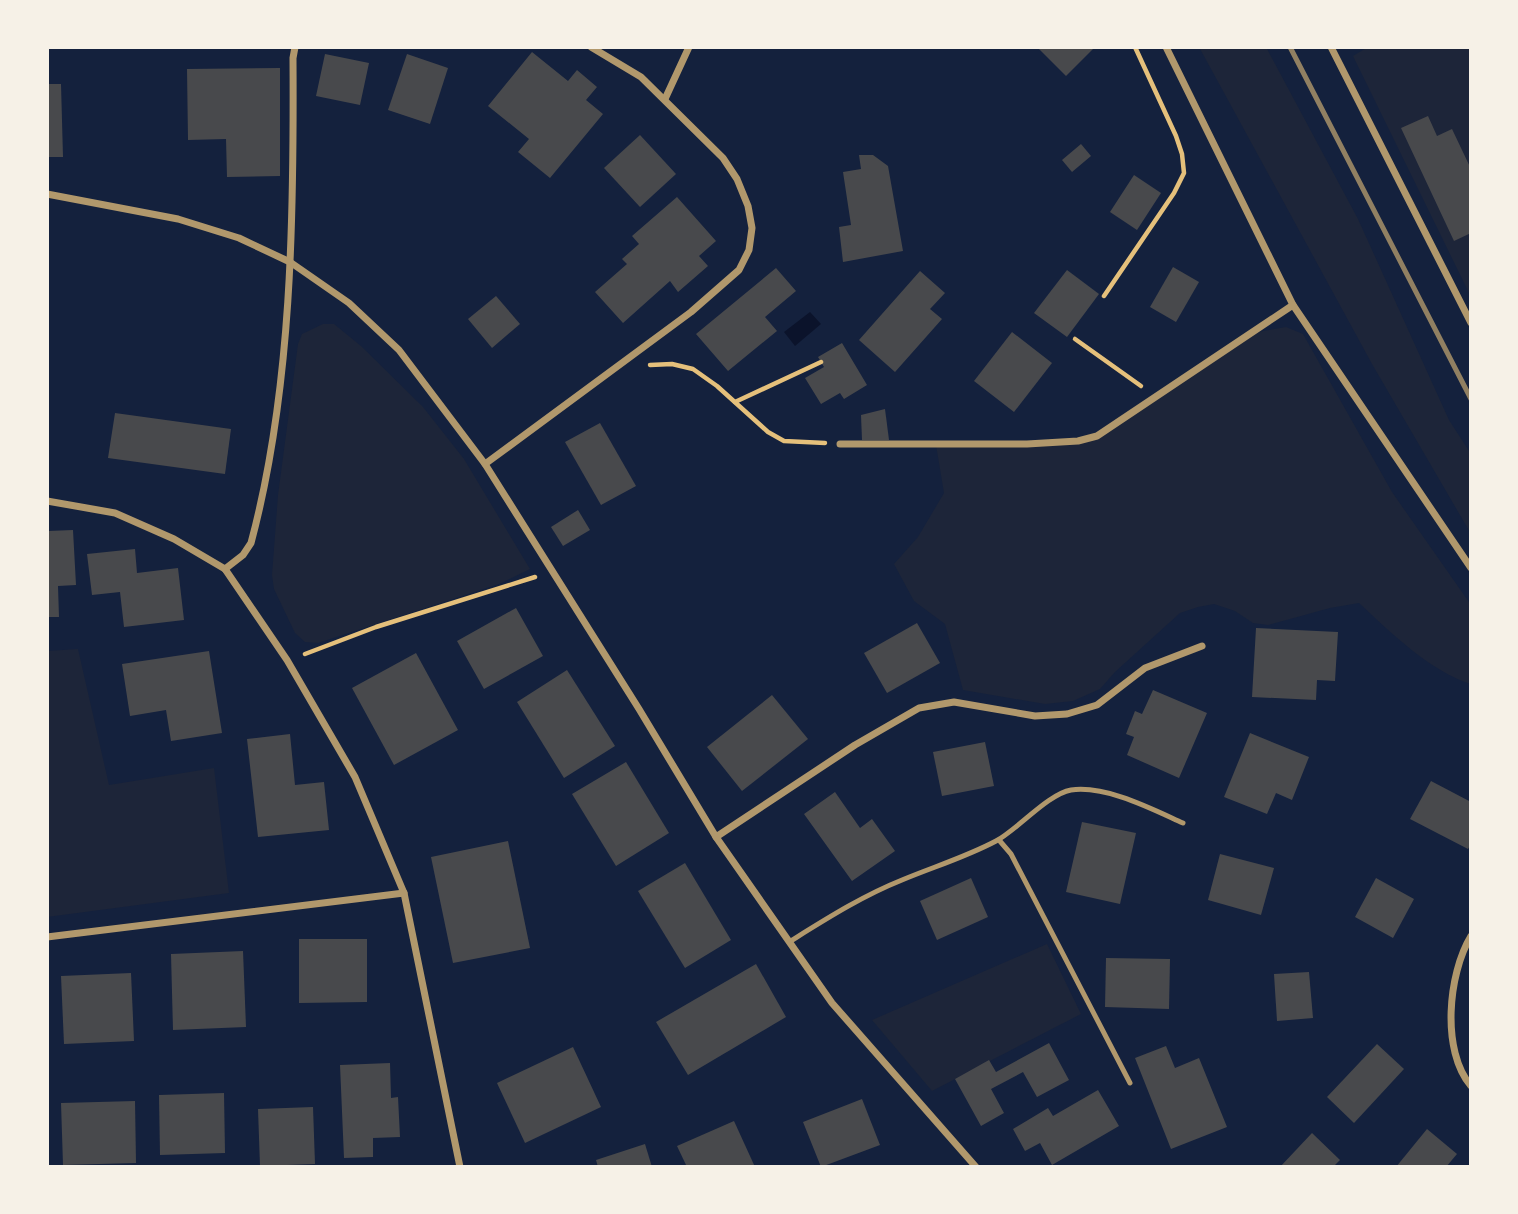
<svg xmlns="http://www.w3.org/2000/svg" width="1518" height="1214" font-family="Overpass,sans-serif">
	<style>
		.green { fill: #1d2539 }
		.water { fill: #0b132b }
		.building { fill: #48494c }
		.lines { fill: none; stroke-linecap: round; stroke-linejoin: round }
		.path { stroke: #e5c07b; stroke-width: 4.5 }
		.service { stroke: #b1986c; stroke-width: 5 }
		.minor { stroke: #b1986c; stroke-width: 7 }
		.rail { stroke: #918062; stroke-width: 5 }
	</style>
	<rect width="100%" height="100%" fill="#14213d"/>
	<g class="green">
		<path d="M1199,47H1266L1358,219L1449,420L1471,454V534L1372,364Z"/>
		<path d="M1368,47H1468L1471,53V297L1353,56Z"/>
		<path d="M323,324H334L361,346L423,407L464,459L530,569L499,584L318,643L305,642L295,633L274,589L272,575L278,495L298,344L302,334Z"/>
		<path d="M1286,327L1303,334L1392,492L1471,605V684C1431,672 1390,632 1359,603L1330,608L1268,625L1253,623L1235,611L1214,604L1198,607L1180,613L1115,672L1100,689L1073,701L1045,704L963,690L945,624L914,601L894,564L918,537L944,493L936,445L1027,444L1097,436L1234,342L1263,331Z"/>
		<path d="M78,649L109,785L214,768L229,893L47,917V651Z"/>
		<path d="M1047,944L1081,1014L932,1091L872,1020Z"/>
	</g>
	<path class="water" d="M810,312L821,324L795,346L784,332Z"/>
	<g class="building">
		<path d="M1037,47H1095L1066,76Z"/>
		<path d="M532,52L568,81L577,70L597,87L586,100L603,114L550,178L518,152L529,139L488,106Z"/>
		<path d="M325,54L369,63L360,105L316,96Z"/>
		<path d="M407,54L448,68L430,124L388,110Z"/>
		<path d="M280,68V176L227,177L226,139L188,140L187,69Z"/>
		<path d="M47,84H61L63,157H47Z"/>
		<path d="M1428,116L1437,136L1452,129L1471,169V233L1454,241L1401,128Z"/>
		<path d="M640,135L676,174L640,207L604,168Z"/>
		<path d="M1081,144L1091,156L1072,172L1062,160Z"/>
		<path d="M859,155H873L888,166L903,251L843,262L839,227L851,225L843,172L861,169Z"/>
		<path d="M1134,175L1161,193L1137,230L1110,212Z"/>
		<path d="M677,197L716,241L699,256L708,266L678,292L670,281L623,323L595,292L627,264L622,259L639,244L632,236Z"/>
		<path d="M1173,267L1199,282L1176,322L1150,307Z"/>
		<path d="M776,268L796,291L765,317L777,331L728,371L696,334Z"/>
		<path d="M1067,270L1099,294L1067,337L1034,313Z"/>
		<path d="M920,271L945,293L930,309L942,319L895,372L859,340Z"/>
		<path d="M496,296L520,324L492,348L468,319Z"/>
		<path d="M1012,332L1052,363L1014,412L974,381Z"/>
		<path d="M842,343L867,385L844,399L840,393L821,404L805,378L824,367L818,357Z"/>
		<path d="M885,409L889,440H862L861,415Z"/>
		<path d="M115,413L231,429L225,474L108,458Z"/>
		<path d="M600,423L636,486L601,505L565,442Z"/>
		<path d="M578,510L590,530L563,546L551,527Z"/>
		<path d="M73,530L76,585L58,586L59,617H47L48,531Z"/>
		<path d="M135,549L137,573L178,568L184,620L124,627L120,592L92,595L87,554Z"/>
		<path d="M516,608L543,656L484,689L457,641Z"/>
		<path d="M917,623L940,663L887,693L864,653Z"/>
		<path d="M1256,628L1338,632L1335,681L1317,680L1316,700L1252,697Z"/>
		<path d="M209,651L222,733L171,741L166,710L130,716L122,664Z"/>
		<path d="M416,653L458,730L394,765L352,688Z"/>
		<path d="M567,670L615,746L564,778L517,702Z"/>
		<path d="M1153,690L1207,713L1179,778L1127,755L1134,737L1126,734L1135,711L1142,714Z"/>
		<path d="M772,695L808,739L742,791L707,747Z"/>
		<path d="M1250,733L1309,757L1292,800L1276,793L1267,814L1224,797Z"/>
		<path d="M290,734L295,785L324,782L329,830L258,837L247,739Z"/>
		<path d="M985,742L994,786L942,796L933,752Z"/>
		<path d="M626,762L669,833L616,866L572,794Z"/>
		<path d="M1431,781L1471,802V844L1468,849L1410,819Z"/>
		<path d="M835,792L860,828L872,819L895,851L852,881L804,814Z"/>
		<path d="M1082,822L1136,833L1120,904L1066,892Z"/>
		<path d="M508,841L530,948L453,963L431,857Z"/>
		<path d="M1220,854L1274,868L1261,915L1208,900Z"/>
		<path d="M685,863L731,940L685,968L638,891Z"/>
		<path d="M971,878L988,917L937,940L920,901Z"/>
		<path d="M1376,878L1414,899L1393,938L1355,917Z"/>
		<path d="M299,939H367V1002L299,1003Z"/>
		<path d="M243,951L246,1027L173,1030L171,954Z"/>
		<path d="M1106,958L1170,959L1169,1009L1105,1007Z"/>
		<path d="M756,964L786,1017L688,1075L656,1022Z"/>
		<path d="M1309,972L1313,1018L1277,1021L1274,974Z"/>
		<path d="M131,973L134,1041L64,1044L61,976Z"/>
		<path d="M1049,1043L1069,1080L1037,1097L1023,1072L991,1089L1004,1113L981,1126L955,1079L989,1060L996,1072Z"/>
		<path d="M1377,1044L1404,1069L1354,1123L1327,1097Z"/>
		<path d="M1166,1046L1175,1068L1199,1058L1227,1127L1171,1149L1135,1058Z"/>
		<path d="M573,1047L601,1107L525,1143L497,1083Z"/>
		<path d="M390,1063L391,1098L398,1097L400,1137L373,1138V1157L344,1158L340,1065Z"/>
		<path d="M1098,1090L1119,1126L1052,1165L1040,1143L1025,1151L1013,1129L1048,1108L1053,1116Z"/>
		<path d="M224,1093L225,1153L160,1155L159,1095Z"/>
		<path d="M862,1099L880,1145L821,1167L803,1122Z"/>
		<path d="M135,1101L136,1163L63,1165L61,1103Z"/>
		<path d="M313,1107L315,1164L260,1166L258,1109Z"/>
		<path d="M734,1121L755,1167H687L677,1146Z"/>
		<path d="M1427,1129L1457,1154L1446,1167H1396Z"/>
		<path d="M1312,1133L1340,1160L1333,1167H1280Z"/>
		<path d="M645,1144L652,1167H598L596,1160Z"/>
	</g>
	<g class="lines">
		<g class="path">
			<path d="M1104,296L1174,193L1184,173L1182,154L1176,136L1135,47"/>
			<path d="M1075,339L1141,386"/>
			<path d="M650,365L672,364L693,369L717,386L768,432L784,441L825,443"/>
			<path d="M735,402L821,362"/>
			<path d="M305,654L376,627L535,577"/>
		</g>
		<g class="service">
			<path d="M999,840L1011,854L1130,1083"/>
			<path d="M789,942C826,919 862,896 902,880C933,867 966,857 996,841C1017,830 1048,794 1071,790C1106,785 1152,809 1183,823"/>
		</g>
		<g class="minor">
			<path d="M1166,47L1293,305L1471,568"/>
			<path d="M1331,47L1471,323"/>
			<path d="M665,99L689,47"/>
			<path d="M47,194L178,219L239,238L290,262L349,303L399,350L485,464L639,709L716,837L832,1003L976,1167"/>
			<path d="M840,444H1027L1078,441L1097,436L1293,305"/>
			<path d="M485,464L691,312L739,270L749,250L752,228L748,206L737,179L723,158L641,77L591,47"/>
			<path d="M47,501L115,513L174,539L225,569L287,660L355,777L404,893L460,1167"/>
			<path d="M225,569L243,555L251,543C292,390 294,216 293,58L295,47"/>
			<path d="M716,837L855,745L919,708L954,702L1035,716L1067,714L1097,705L1145,668L1202,646"/>
			<path d="M1471,936C1448,974 1441,1051 1471,1086"/>
			<path d="M47,937L404,893"/>
		</g>
		<path class="rail" d="M1290,47L1471,399"/>
	</g>
	<rect width="1518" height="1214" fill="none" stroke="#f6f1e7" stroke-width="98"/>
</svg>
